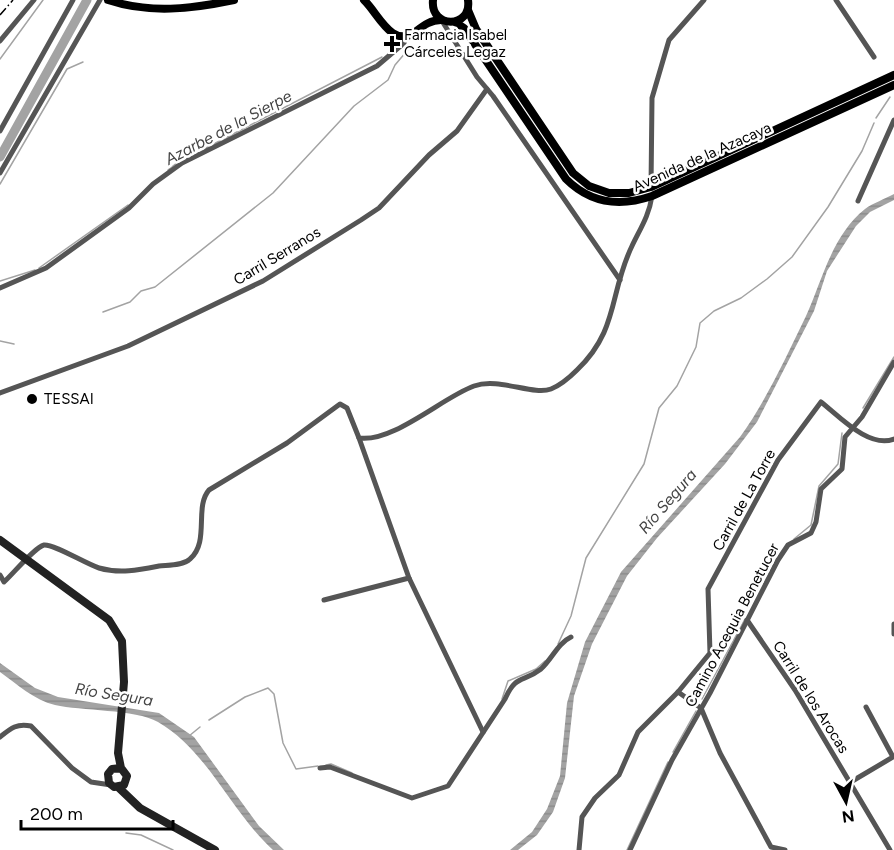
<svg xmlns="http://www.w3.org/2000/svg" width="894" height="850" font-family="Figtree,sans-serif">
	<style>
		.water { fill: url(#water-rules) }
		.lines { fill: none; stroke-linecap: round; stroke-linejoin: round }
		.stream { stroke: #a3a3a3; stroke-width: 1.5 }
		.river { stroke: #a3a3a3; stroke-width: 9 }
		.street { stroke: #555; stroke-width: 5 }
		.secondary { stroke: #222; stroke-width: 8 }
		.primary { stroke: #000; stroke-width: 8 }
		.rail { stroke: #000; stroke-width: 1.5; stroke-dasharray: 9 3 1.5 3; stroke-linecap: butt }
		.poi-dot { fill: #000; stroke: #fff; stroke-width: 2 }
		.labels { text-anchor: middle; stroke-width: 5; stroke-linejoin: round; paint-order: stroke }
		.poi-label { font-size: 15px; fill: #000; stroke: #fff; text-anchor: start }
		.street-label { font-size: 15px; fill: #000; stroke: #fff }
		.water-label { font-size: 16px; font-style: italic; fill: #444; stroke: #fff }
	</style>
	<defs>
		<pattern id="water-rules" width="6" height="5" patternUnits="userSpaceOnUse" patternTransform="scale(1.5)"><rect width="6" height="5" fill="#a3a3a3"/><path d="M0 2.5h6" fill="none" stroke="#8b8b8b"/></pattern>
	</defs>
	<rect width="100%" height="100%" fill="#fff"/>
	<g class="water">
		<path d="M894,194V200L870,212L856,226L827,271L814,311L757,422L725,464L657,538L627,576L592,644L574,696L565,778L553,812L537,835L518,850H510L532,832L547,809L560,776L567,703L585,642L621,572L740,437C766,401 786,357 806,316C822,281 832,235 865,209C873,203 885,199 894,194Z"/>
		<path d="M0,663L35,688L58,697L159,713L194,737L259,826L284,850H273C231,812 208,751 158,722C135,709 81,711 55,705C34,700 17,684 0,672Z"/>
	</g>
	<g class="lines">
		<g class="stream">
			<path d="M0,59L43,0"/>
			<path d="M876,118L890,97"/>
			<path d="M204,149L382,57"/>
			<path d="M168,170L178,162"/>
			<path d="M0,184L67,69L83,62"/>
			<path d="M39,268L128,205"/>
			<path d="M0,281L35,270"/>
			<path d="M103,312L130,302L141,291L155,287L273,193L354,106L388,80L395,65L412,45"/>
			<path d="M0,341L14,344"/>
			<path d="M863,408L894,357"/>
			<path d="M794,539L811,525L819,486L838,464L842,433"/>
			<path d="M558,644L571,616L586,558L644,464L659,408L677,386L696,347L700,323L714,311L741,298L767,279L792,257L828,207L862,151L874,123"/>
			<path d="M502,699L508,681L536,669L545,661"/>
			<path d="M702,699L745,619"/>
			<path d="M209,720L245,697L268,688L274,694L283,743L296,769L318,766"/>
			<path d="M189,736L200,727"/>
			<path d="M673,752L696,711"/>
			<path d="M326,765L331,764L352,773"/>
			<path d="M126,833L141,835L173,850"/>
			<path d="M627,850L668,762"/>
		</g>
		<path class="river" d="M0,157L87,0"/>
		<g class="street">
			<path d="M836,0L874,57"/>
			<path d="M442,21L477,77L493,96L620,280"/>
			<path d="M0,41L34,0"/>
			<path d="M0,131L73,0"/>
			<path d="M0,173L100,0"/>
			<path d="M651,187L652,98L669,40L704,0"/>
			<path d="M858,201L894,120"/>
			<path d="M0,288L46,268L129,208L153,184L182,163L377,66L404,43L406,37"/>
			<path d="M0,393L128,346L263,281L361,220L379,208L429,155L457,131L487,89"/>
			<path d="M0,575L4,582C13,574 35,547 44,545C54,544 86,564 99,568C120,574 139,570 159,566C168,565 183,566 190,559C210,542 194,507 209,490L287,443L340,404L347,408L359,438C393,443 443,397 474,386C499,377 533,396 551,389C561,385 570,377 577,370C619,330 609,293 632,246C640,229 649,216 652,196"/>
			<path d="M409,578L483,732"/>
			<path d="M324,600L409,578L359,438"/>
			<path d="M747,620L795,690L890,850"/>
			<path d="M894,624V634"/>
			<path d="M678,692L701,708L720,753L771,847L785,850"/>
			<path d="M0,737C11,728 17,723 31,726L72,768L91,782L111,785"/>
			<path d="M320,768L330,767L412,798L448,786L505,699C516,674 523,683 541,669C552,659 558,643 571,637"/>
			<path d="M849,783L893,757L866,707"/>
			<path d="M579,850L582,817L595,798L619,775L638,732L678,692L710,653L708,589L778,460L821,402C839,416 869,449 894,439"/>
			<path d="M630,850L672,760L710,693L778,560L788,545L811,533L816,522L821,489L842,469L845,437L862,417L894,362"/>
		</g>
		<g class="secondary">
			<path d="M0,540L109,620L122,641L124,682L118,753L121,768L127,776L124,785L114,787L109,783L108,774L112,769L121,768"/>
			<path d="M118,787L140,808L215,850"/>
		</g>
		<g class="primary">
			<path d="M108,0C150,14 191,9 234,0"/>
			<path d="M364,0C378,13 392,49 415,32C423,26 430,20 441,20"/>
			<path d="M433,0C430,29 472,29 468,0"/>
			<path d="M468,10L476,29L573,173L589,186L609,193H629L651,187L894,75"/>
			<path d="M455,22L464,28L566,179C591,204 620,207 652,196L894,85"/>
		</g>
		<path class="rail" d="M0,15L13,0"/>
	</g>
	<g class="poi-dot">
		<path d="M389 35h6v6h6v6h-6v6h-6v-6h-6v-6h6z"/>
		<circle cx="32" cy="399" r="6"/>
	</g>
	<g class="labels">
		<g class="poi-label">
			<text x="404" y="40">Farmacia Isabel<tspan x="404" dy="17">Cárceles Legaz</tspan></text>
			<text x="44" y="404">TESSAI</text>
		</g>
		<g class="street-label">
			<text transform="translate(702 157) rotate(-24)" y="5">Avenida de la Azacaya</text>
			<text transform="translate(277 256) rotate(-31)" y="5">Carril Serranos</text>
			<text transform="translate(744 500) rotate(-61)" y="5">Carril de La Torre</text>
			<text transform="translate(732 625) rotate(-62)" y="5">Camino Acequia Benetucer</text>
			<text transform="translate(811 697) rotate(58)" y="5">Carril de los Arocas</text>
		</g>
		<g class="water-label">
			<text transform="translate(228 127) rotate(-28)" y="6">Azarbe de la Sierpe</text>
			<text transform="translate(667 501) rotate(-49)" y="6">Río Segura</text>
			<text transform="translate(114 694) rotate(9)" y="6">Río Segura</text>
		</g>
	</g>
	<g transform="translate(846 802) rotate(172)" stroke="#ffffff" stroke-width="4.5" paint-order="stroke">
	<path d="M0-4.5L10 22L0 15L-10 22Z" fill="#000000"/>
	<text y="-9" font-size="16" font-weight="bold" text-anchor="middle" fill="#000000">N</text>
	</g>
	<path d="M21 820v9h152v-9" fill="none" stroke="#000000" stroke-width="3"/>
	<text x="30" y="820" font-size="18" fill="#000000" stroke="#ffffff" stroke-width="4.5" paint-order="stroke">200 m</text>
</svg>
